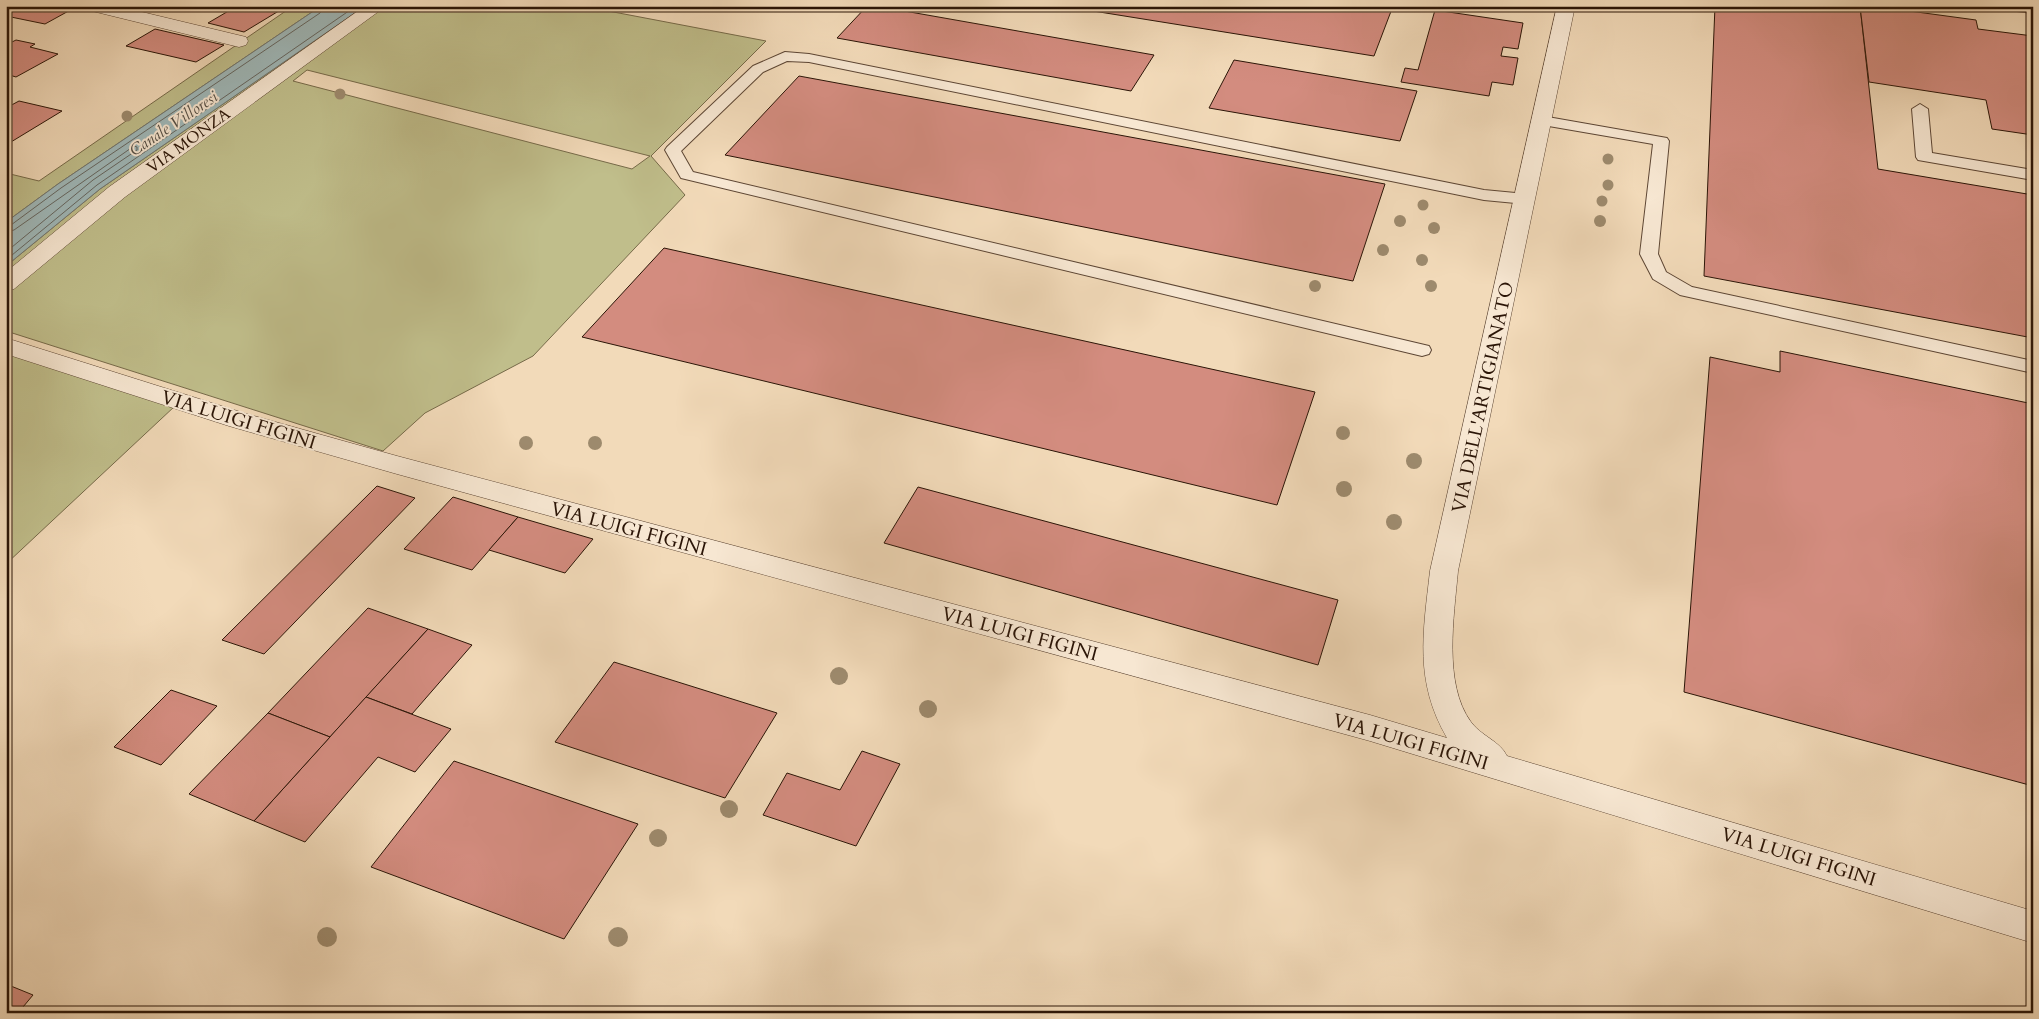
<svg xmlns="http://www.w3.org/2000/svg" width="2039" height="1019" font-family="Cardo,serif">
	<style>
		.green { fill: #c0be8b; stroke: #766a49; fill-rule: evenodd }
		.water { fill: #9fb8b9; stroke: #717772 }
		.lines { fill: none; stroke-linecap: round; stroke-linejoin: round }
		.shore { stroke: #656660; stroke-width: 1 }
		.building { fill: #d38c7f; stroke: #2b1507 }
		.lane-casing { stroke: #5d4634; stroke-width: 2 }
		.street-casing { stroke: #5d4634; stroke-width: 1 }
		.lane { fill: #f7e7d2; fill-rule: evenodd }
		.street { fill: #f7e7d2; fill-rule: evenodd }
		.tree { fill: #9d8a6d }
		.labels { text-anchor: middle; stroke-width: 4; stroke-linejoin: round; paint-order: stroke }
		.far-water-label { font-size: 16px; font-style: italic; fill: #544e45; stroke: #f7e7d2 }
		.far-street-label { font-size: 16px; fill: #2b1507; stroke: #f7e7d2 }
		.street-label { font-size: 19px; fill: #2b1507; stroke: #f7e7d2 }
	</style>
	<rect width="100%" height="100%" fill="#f2dab9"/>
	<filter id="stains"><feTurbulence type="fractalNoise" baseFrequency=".004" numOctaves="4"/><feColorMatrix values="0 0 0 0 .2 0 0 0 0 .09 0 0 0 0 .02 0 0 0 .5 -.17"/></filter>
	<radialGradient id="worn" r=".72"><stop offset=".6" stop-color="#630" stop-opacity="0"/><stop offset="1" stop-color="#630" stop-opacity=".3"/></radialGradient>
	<g class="green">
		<path d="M293,6H321L58,184L6,222V173L39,181Z"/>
		<path d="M365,6H582L766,41L651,156L685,195L533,356L425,413L383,451L6,331V266L100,189ZM307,70L650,156L632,169L293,81Z"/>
		<path d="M6,351L175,406L6,564Z"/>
	</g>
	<path class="water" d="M321,6H365L100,189L6,266V222L58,184Z"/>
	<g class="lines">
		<g class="shore">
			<path d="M6,226L11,225L61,188L320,13L323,6"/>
			<path d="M6,232L14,230L134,146L137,147V150L93,180L6,252"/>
			<path d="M6,260L97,185L356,6"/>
		</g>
	</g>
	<g class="building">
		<path d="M6,6H65L74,8L45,24L6,16Z"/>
		<path d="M237,6H287L244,32L208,23Z"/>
		<path d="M867,6H876L1154,55L1131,91L837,38Z"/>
		<path d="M1062,6H1393L1374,56Z"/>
		<path d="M1715,6H1860L1878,169L2033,195V338L1704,276Z"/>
		<path d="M1860,6H1901L1902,10L1976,20L1978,29L2033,36V135L1992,129L1986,100L1869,82Z"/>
		<path d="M1435,10L1523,23L1518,49L1503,47L1501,56L1518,58L1513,85L1492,82L1489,96L1401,82L1405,68L1418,70Z"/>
		<path d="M155,29L224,45L196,62L126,46Z"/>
		<path d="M16,40L35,44L30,47L58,54L16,77L6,74V45Z"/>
		<path d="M1234,60L1417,91L1400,141L1209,108Z"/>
		<path d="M799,76L1385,184L1353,281L725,155Z"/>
		<path d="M19,101L62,111L6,145V108Z"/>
		<path d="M664,248L1315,392L1277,505L582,337Z"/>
		<path d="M1780,351L2033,404V786L1684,692L1710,357L1780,372Z"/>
		<path d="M377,486L415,498L264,654L222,640Z"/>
		<path d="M918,487L1338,600L1318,665L884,543Z"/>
		<path d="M453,497L518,517L472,570L404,549Z"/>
		<path d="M518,517L593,539L565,573L489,550Z"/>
		<path d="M368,608L428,629L330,737L268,713Z"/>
		<path d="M428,629L472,645L412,714L366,697Z"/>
		<path d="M614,662L777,713L725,798L555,742Z"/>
		<path d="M171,690L217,706L161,765L114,747Z"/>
		<path d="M366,697L451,729L415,772L378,757L305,842L254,821Z"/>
		<path d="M268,713L330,737L254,821L189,794Z"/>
		<path d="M862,751L900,764L856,846L763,815L787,773L840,790Z"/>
		<path d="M454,761L638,824L564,939L371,867Z"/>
		<path d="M6,984L33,995L18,1013H6Z"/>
	</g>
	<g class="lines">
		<defs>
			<g id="lane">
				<path d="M2002,6H2033V13L2009,10Z"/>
				<path d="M785,52L809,54L1484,190L1526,194L1532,195L1534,199L1532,203L1526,204L1484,200L809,62L787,61L763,72L681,151L693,172L1429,346L1431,350L1429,354L1422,356L681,178L665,150L667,147L753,66Z"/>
				<path d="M1920,104L1928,109L1932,153L2033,170V180L1918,160L1916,157L1912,109Z"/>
				<path d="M1542,116L1667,138L1669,141L1658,254L1666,272L1692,287L2033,361V373L1680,295L1653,279L1640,254L1653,144L1537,124L1534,121Z"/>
			</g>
			<g id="street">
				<path d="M85,6H117L246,37L248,41L246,45L239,47L88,10Z"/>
				<path d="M365,6H386L125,197L14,289L6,291V272L109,187Z"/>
				<path d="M1557,6H1575L1458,571C1454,616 1443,684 1471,722C1481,736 1500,741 1507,756L2033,911V943L1370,741L397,474L229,426L6,354V338L247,414L397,456L1370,715L1447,738C1414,681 1423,633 1430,571Z"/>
			</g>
		</defs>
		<use href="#lane" class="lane-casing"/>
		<use href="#street" class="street-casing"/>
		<use href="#lane" class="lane"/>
		<use href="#street" class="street"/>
	</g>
	<g class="tree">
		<circle cx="340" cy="94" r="5.5"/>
		<circle cx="127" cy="116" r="5.5"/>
		<circle cx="1608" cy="159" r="5.5"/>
		<circle cx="1608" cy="185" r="5.5"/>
		<circle cx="1602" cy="201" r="5.5"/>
		<circle cx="1423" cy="205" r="5.5"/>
		<circle cx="1400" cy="221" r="6"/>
		<circle cx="1600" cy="221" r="6"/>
		<circle cx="1434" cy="228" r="6"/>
		<circle cx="1383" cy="250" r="6"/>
		<circle cx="1422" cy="260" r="6"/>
		<circle cx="1315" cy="286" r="6"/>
		<circle cx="1431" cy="286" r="6"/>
		<circle cx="1343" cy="433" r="7"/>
		<circle cx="526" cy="443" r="7"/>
		<circle cx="595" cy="443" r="7"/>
		<circle cx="1414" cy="461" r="8"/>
		<circle cx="1344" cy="489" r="8"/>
		<circle cx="1394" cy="522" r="8"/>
		<circle cx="839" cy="676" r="9"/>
		<circle cx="928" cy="709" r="9"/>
		<circle cx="729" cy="809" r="9"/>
		<circle cx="658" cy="838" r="9"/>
		<circle cx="327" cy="937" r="10"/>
		<circle cx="618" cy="937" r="10"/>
	</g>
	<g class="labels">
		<g class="far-water-label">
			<text transform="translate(173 123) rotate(-34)" y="6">Canale Villoresi</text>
		</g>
		<g class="far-street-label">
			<text transform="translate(188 140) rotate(-36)" y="6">VIA MONZA</text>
		</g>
		<g class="street-label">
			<text transform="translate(1482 397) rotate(-78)" y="7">VIA DELL'ARTIGIANATO</text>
			<text transform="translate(239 419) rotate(17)" y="7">VIA LUIGI FIGINI</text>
			<text transform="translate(629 528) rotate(15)" y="7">VIA LUIGI FIGINI</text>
			<text transform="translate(1020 633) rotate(15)" y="7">VIA LUIGI FIGINI</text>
			<text transform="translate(1411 741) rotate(16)" y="7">VIA LUIGI FIGINI</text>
			<text transform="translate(1799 856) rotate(17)" y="7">VIA LUIGI FIGINI</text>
		</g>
	</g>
	<rect width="2039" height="1019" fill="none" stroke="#f2dab9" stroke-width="25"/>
	<rect x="8" y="8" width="2024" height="1004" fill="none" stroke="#2b1507" stroke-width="2.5"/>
	<rect x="12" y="12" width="2014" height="994" fill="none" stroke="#2b1507"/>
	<rect width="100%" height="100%" filter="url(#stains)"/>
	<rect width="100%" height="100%" fill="url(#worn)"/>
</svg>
